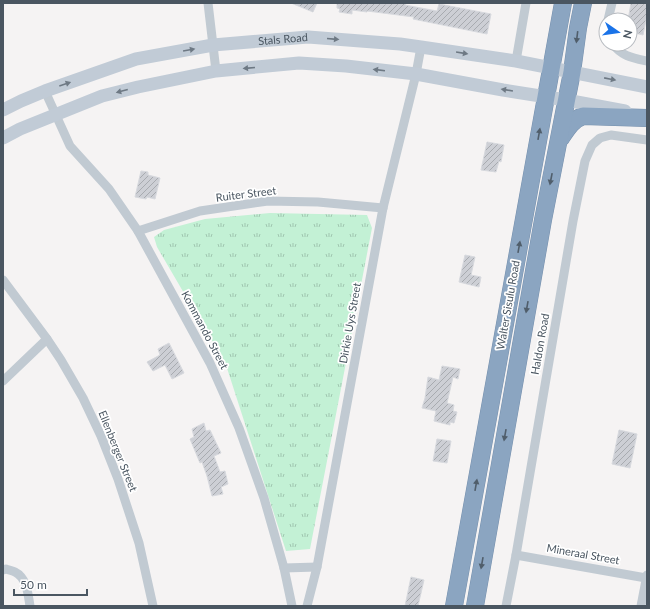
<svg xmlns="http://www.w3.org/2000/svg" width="650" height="609" font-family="Lato,sans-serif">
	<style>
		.grass { fill: url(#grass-tufts) }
		.building { fill: url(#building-hatch); stroke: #d7d9de }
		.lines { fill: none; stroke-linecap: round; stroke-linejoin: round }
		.highway-casing { stroke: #7690ad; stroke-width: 18 }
		.street { stroke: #c1cad2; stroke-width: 9 }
		.secondary { stroke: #c1cbd6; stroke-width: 13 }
		.highway { stroke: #8ba5c1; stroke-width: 17 }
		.oneway { fill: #505e6b }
		.oneway2 { fill: #6e7984 }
		.labels { text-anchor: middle; stroke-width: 3.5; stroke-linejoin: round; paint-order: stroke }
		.street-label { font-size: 11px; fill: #4a5661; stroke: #fff }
	</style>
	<defs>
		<pattern id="grass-tufts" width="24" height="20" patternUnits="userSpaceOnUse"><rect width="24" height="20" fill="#c3f1d5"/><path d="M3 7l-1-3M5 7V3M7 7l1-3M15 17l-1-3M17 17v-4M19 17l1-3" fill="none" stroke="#a0c6b0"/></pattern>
		<pattern id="building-hatch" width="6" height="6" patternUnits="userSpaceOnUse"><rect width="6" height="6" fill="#cdcfd5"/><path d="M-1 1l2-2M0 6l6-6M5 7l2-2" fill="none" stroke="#a8abb0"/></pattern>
	</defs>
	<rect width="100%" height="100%" fill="#f5f3f3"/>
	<path class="grass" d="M270,213L367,215L372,228L310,549L286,551L226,365L157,247L154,237L164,230L205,219Z"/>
	<g class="building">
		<path d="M291,3H317L313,12Z"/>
		<path d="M337,3H376L386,4V3H406L405,5L437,11L439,4L491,14L487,34L413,19L414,17L367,11V12L352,10V14L339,12L340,9L337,8Z"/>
		<path d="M631,3L647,4V15L643,35L630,32V20H628Z"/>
		<path d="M487,142L504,145L501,162L499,161L496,172L481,170Z"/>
		<path d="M141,171L148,172V175L160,178L155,199L147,197L146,199L135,197Z"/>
		<path d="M465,255L475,257L471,275L481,277L479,287L459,282Z"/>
		<path d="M169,343L184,373L172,379L165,365L153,371L147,362L160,355L158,349Z"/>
		<path d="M442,366L460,369L458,379L453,377L447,403L454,405L453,411L457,412L454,423L450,422V425L434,421L436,411L422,408L425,398L428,377L439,380Z"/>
		<path d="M204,423L206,431L210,430L221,453L214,456L220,472L225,471L228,484L221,487L223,494L212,496L207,476L202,462L200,463L190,439L194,437L192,429Z"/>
		<path d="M619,430L637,434L630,468L612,464Z"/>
		<path d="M437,439L451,441L447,463L433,461Z"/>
		<path d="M411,577L424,580L418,606H405Z"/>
	</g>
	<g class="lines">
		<defs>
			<g id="highway">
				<path d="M561,138C567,129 572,120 583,116L647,118"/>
				<path d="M454,606L563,3"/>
				<path d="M475,606L543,220L572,72L578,28L583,3"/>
			</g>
		</defs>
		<use href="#highway" class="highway-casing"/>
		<g class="street">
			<path d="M208,3L216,71"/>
			<path d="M608,20L612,3"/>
			<path d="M613,44C621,56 633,58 647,61"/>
			<path d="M516,61L526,3"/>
			<path d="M45,91L70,146L109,189L138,231L210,363L239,428L264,498L284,568L292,606"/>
			<path d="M138,231L200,211L268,201L318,202L383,208"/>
			<path d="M3,280L47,339L61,360L83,398L101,436L118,479L139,543L153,606"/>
			<path d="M3,381L47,339"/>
			<path d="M516,555L646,578"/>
			<path d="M284,568L317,567"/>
			<path d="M3,570L6,569C9,570 13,571 15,572C27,578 28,594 30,606"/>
			<path d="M307,606L317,567L383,208L416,74L421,47"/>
			<path d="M506,606L516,555L573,221L585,161L592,145L600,138L611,135L647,140"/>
			<path d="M641,606L647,575"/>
		</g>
		<g class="secondary">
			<path id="s1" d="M3,110L21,101L45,91L136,59L213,45L308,37L400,44L421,47L516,61L647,87"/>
			<path d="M3,138L20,129L102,96L138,87L216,71L299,63L346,66L416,74L503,90L566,100L625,111"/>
		</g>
		<use href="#highway" class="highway"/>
	</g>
	<defs><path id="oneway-solid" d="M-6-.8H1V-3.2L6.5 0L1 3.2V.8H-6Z"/></defs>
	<g class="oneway">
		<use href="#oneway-solid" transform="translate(577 37) rotate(97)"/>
		<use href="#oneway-solid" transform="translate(539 134) rotate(-80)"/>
		<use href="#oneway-solid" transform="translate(551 179) rotate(101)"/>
		<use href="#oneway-solid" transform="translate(519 247) rotate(-80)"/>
		<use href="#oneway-solid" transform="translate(527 307) rotate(100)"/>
		<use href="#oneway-solid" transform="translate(505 435) rotate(100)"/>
		<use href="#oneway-solid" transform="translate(476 485) rotate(-80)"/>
		<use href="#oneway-solid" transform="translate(482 563) rotate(100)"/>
	</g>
	<g class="oneway2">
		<use href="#oneway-solid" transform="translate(333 39) rotate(5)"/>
		<use href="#oneway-solid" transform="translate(189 50) rotate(-10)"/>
		<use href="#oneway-solid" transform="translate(462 53) rotate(9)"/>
		<use href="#oneway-solid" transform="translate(249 68) rotate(175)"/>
		<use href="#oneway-solid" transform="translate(379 70) rotate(-173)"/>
		<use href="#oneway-solid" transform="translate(610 79) rotate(11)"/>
		<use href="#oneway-solid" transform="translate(65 84) rotate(-19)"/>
		<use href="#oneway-solid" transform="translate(507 90) rotate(-171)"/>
		<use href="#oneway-solid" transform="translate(122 91) rotate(165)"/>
	</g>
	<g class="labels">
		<g class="street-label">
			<text dy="4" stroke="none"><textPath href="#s1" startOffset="291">Stals Road</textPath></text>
			<text transform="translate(246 194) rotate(-7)" y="4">Ruiter Street</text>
			<text transform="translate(508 305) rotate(-80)" y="4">Walter Sisulu Road</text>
			<text transform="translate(350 323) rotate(-80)" y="4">Dirkie Uys Street</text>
			<text transform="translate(205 330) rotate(62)" y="4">Kommando Street</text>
			<text transform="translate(540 344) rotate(-80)" y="4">Haldon Road</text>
			<text transform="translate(118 451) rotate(68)" y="4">Ellenberger Street</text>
			<text transform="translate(583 554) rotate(10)" y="4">Mineraal Street</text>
		</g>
	</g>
	<rect width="650" height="609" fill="none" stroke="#4a5661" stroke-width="8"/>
	<g transform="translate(618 32) rotate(103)"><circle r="19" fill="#ffffff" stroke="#b7bbc0"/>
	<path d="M0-3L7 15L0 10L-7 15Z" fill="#1a73e8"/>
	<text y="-6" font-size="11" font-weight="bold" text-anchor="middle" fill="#4a5661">N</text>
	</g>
	<path d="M14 589v6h73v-6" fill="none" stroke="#4a5661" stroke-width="2"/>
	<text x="20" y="589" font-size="12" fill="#4a5661" stroke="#ffffff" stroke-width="3" paint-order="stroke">50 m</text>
</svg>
